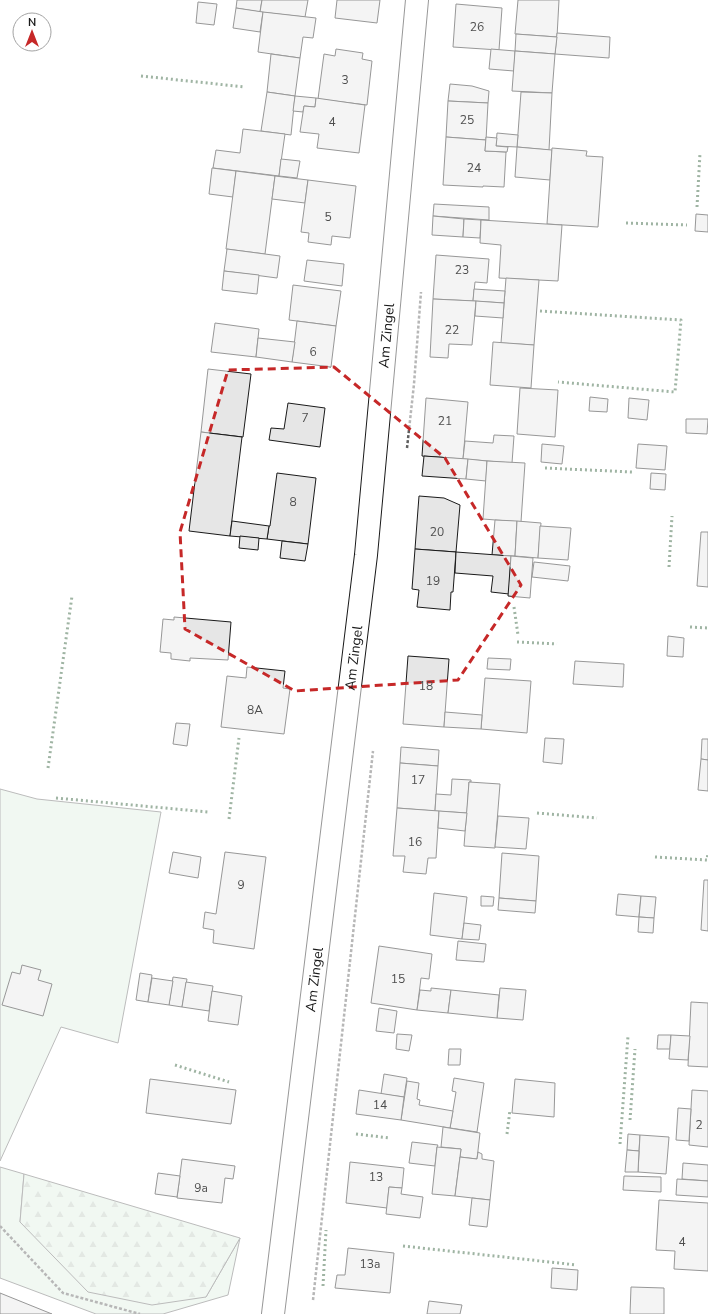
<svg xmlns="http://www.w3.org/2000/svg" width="708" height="1314" font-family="'Nunito Sans',sans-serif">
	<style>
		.grass { fill: #e0efe3; stroke: #6a6a6a }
		.forest { fill: url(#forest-firs); stroke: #6a6a6a }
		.building { fill: #e6e6e6; stroke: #1a1a1a }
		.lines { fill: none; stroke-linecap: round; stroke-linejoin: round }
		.street-casing { stroke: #1a1a1a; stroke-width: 24 }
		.path { stroke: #5f5f5f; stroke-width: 2.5; stroke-dasharray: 3 2; stroke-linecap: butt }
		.street { stroke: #fff; stroke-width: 22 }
		.hedge { stroke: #2b5a34; stroke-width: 3; stroke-dasharray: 2 3; stroke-linecap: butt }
		.marked { fill: none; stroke: #c62828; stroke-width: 3; stroke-dasharray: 8 5; stroke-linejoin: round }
		.labels { text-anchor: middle; stroke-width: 3; stroke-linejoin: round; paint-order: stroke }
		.number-label { font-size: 12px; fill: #4d4d4d }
		.street-label { font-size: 14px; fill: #1a1a1a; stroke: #fff }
	</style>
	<defs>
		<pattern id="forest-firs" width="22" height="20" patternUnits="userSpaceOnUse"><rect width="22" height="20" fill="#e0efe3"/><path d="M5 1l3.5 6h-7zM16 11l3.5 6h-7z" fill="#c0ccc2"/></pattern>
	</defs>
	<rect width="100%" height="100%" fill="#fff"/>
	<g class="grass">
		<path d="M0,789L37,799L161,812L118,1043L61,1027L0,1161Z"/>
		<path d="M0,1167L24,1174L20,1222L206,1297L240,1238L228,1295L163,1314H96L0,1278Z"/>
	</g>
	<path class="forest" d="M24,1174L240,1238L206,1297L152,1305L88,1292L20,1222Z"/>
	<g class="building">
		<path d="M237,0H262L260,12L236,8Z"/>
		<path d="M262,0H308L305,17L260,12Z"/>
		<path d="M337,0H380L377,23L335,18Z"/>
		<path d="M518,0H559L557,37L515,34Z"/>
		<path d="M198,2L217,4L214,25L196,23Z"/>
		<path d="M456,4L502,8L499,50L453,47Z"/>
		<path d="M236,8L263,12L260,32L233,28Z"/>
		<path d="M263,12L316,18L313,38L303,37L300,58L258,52Z"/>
		<path d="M557,33L610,37L609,58L555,54Z"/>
		<path d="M516,34L557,37L555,54L515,51Z"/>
		<path d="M336,49L363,53L362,59L372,61L367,105L318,99L324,54L335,56Z"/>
		<path d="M491,49L515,51L514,71L489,69Z"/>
		<path d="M515,51L555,54L552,93L512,91Z"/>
		<path d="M271,54L300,58L295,96L267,92Z"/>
		<path d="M450,84L472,86L489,91L488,103L448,101Z"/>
		<path d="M267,92L295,96L291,135L261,131Z"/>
		<path d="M521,92L552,93L549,150L517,147Z"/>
		<path d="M295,96L316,98L315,107L304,106L303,112L293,111Z"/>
		<path d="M316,98L365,105L359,153L317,148L319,134L300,132L304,106L315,107Z"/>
		<path d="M448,101L488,103L486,140L446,137Z"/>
		<path d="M243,129L285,134L279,176L213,168L216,150L240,153Z"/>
		<path d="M497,133L518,135L517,147L496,146Z"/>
		<path d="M446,137L486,140L485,151L506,152L504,187L483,186V187L443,185Z"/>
		<path d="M486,137L497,138L496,146L508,147L507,152L485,151Z"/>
		<path d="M517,147L552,150L550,180L515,177Z"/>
		<path d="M552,148L587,151L586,156L603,157L598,227L547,224Z"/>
		<path d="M281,159L300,161L297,178L279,176Z"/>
		<path d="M212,168L236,171L233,197L209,194Z"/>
		<path d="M236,171L275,176L265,254L226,249Z"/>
		<path d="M275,176L308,180L305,203L272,199Z"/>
		<path d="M308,180L356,186L350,238L332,236L331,245L308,242L309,233L301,232Z"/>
		<path d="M434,204L489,207V220L433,216Z"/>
		<path d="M696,214L708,215V232L695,231Z"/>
		<path d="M433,216L464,219L463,237L432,235Z"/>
		<path d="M464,219L481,220L480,238L463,237Z"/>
		<path d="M481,220L562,225L558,281L499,278L501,245L480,243Z"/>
		<path d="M227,249L280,256L277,278L224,271Z"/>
		<path d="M436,255L489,259L487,283L475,282L473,301L433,299Z"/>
		<path d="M307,260L344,264L342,286L304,281Z"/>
		<path d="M224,271L259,275L257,294L222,290Z"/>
		<path d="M506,278L539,280L534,345L501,343Z"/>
		<path d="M293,285L341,291L336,326L289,320Z"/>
		<path d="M474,289L505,291L504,303L473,301Z"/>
		<path d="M433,299L476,301L472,345L449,344L448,358L430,357Z"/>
		<path d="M476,301L504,303L503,318L475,316Z"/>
		<path d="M297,321L336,326L331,367L292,362Z"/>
		<path d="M215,323L259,329L256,357L211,352Z"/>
		<path d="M258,338L295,342L292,362L256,357Z"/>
		<path d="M493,342L534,345L531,388L490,385Z"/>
		<path d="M208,369L251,374L243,437L201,432Z"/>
		<path d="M520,388L558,390L555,437L517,434Z"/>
		<path d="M590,397L608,399L607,412L589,411Z"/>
		<path d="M426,398L468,402L463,459L422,456Z"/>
		<path d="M629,398L649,400L647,420L628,418Z"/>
		<path d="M288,403L325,408L320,447L269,440L271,428L284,429Z"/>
		<path d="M686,419H708L707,434L686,433Z"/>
		<path d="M201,432L242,437L230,536L189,531Z"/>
		<path d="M494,435L514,436L512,463L463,459L465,441L493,443Z"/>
		<path d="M542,444L564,446L562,464L541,462Z"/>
		<path d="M638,444L667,446L665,470L636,468Z"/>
		<path d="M424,456L468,459L466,479L422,476Z"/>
		<path d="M468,459L487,461L486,481L466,479Z"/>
		<path d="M487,461L525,463L521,522L483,519Z"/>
		<path d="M277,473L316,478L308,544L267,539L269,526H270Z"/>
		<path d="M651,473L666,474L665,490L650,489Z"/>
		<path d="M419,496L444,498L460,505L456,552L415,549Z"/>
		<path d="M495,520L517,521L515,556L492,555Z"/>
		<path d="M232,521L269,526L267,539L230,536Z"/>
		<path d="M517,521L541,523L538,558L515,556Z"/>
		<path d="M540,526L571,528L568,560L538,558Z"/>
		<path d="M701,532H708V587L697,586Z"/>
		<path d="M240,536L259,538L258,550L239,548Z"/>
		<path d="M282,541L308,544L305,561L280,558Z"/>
		<path d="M415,549L456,552L453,592H451L450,610L417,607L419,590L412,589Z"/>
		<path d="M456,552L511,556L509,594L491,592L493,576L455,573Z"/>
		<path d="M511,556L533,558L530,598L508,596Z"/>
		<path d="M534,562L570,566L568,581L532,577Z"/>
		<path d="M174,617L231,622L228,660L190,658V661L171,659V653L160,652L163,619L174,620Z"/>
		<path d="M668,636L684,638L683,657L667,656Z"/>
		<path d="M408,656L449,659L444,727L403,724Z"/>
		<path d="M488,658L511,659L510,670L487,669Z"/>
		<path d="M575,661L624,664L623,687L573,684Z"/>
		<path d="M247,667L285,671L283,688L290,689L284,734L221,727L227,676L246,678Z"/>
		<path d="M485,678L531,681L527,733L481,729Z"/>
		<path d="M445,712L482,715L481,729L444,727Z"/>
		<path d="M176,723L190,724L187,746L173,744Z"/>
		<path d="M545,738L564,739L562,764L543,762Z"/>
		<path d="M702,739H708V760L701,759Z"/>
		<path d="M401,747L439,750L438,766L400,763Z"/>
		<path d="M701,759L708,760V791L698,790Z"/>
		<path d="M400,763L438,766L435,811L397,808Z"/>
		<path d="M452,779L471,780V782H469L467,813L435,811L436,794L451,795Z"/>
		<path d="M469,782L500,784L495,848L464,846Z"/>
		<path d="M397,808L439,811L436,858H428L426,874L403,872L405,856H393Z"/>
		<path d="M439,811L467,813L465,831L438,828Z"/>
		<path d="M498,816L529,818L526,849L495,847Z"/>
		<path d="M173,852L201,857L198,878L169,873Z"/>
		<path d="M225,852L266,857L254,949L213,943L214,930L203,928L205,912L216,914Z"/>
		<path d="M502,853L539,856L536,901L499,898Z"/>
		<path d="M704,880H708V931L701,930Z"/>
		<path d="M434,893L467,897L462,939L430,935Z"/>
		<path d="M618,894L641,896L639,917L616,915Z"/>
		<path d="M481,896L494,897L493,906H481Z"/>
		<path d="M641,896L656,897L654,918L639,917Z"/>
		<path d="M499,898L536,901L535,913L498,910Z"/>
		<path d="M639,917L654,918L653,933L638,932Z"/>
		<path d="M464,923L481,925L479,940L462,939Z"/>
		<path d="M458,941L486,944L484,962L456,960Z"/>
		<path d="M379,946L432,954L429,979L421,978L417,1010L371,1003Z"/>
		<path d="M22,965L41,970L38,980L52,984L43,1016L2,1005L12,972L20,974Z"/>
		<path d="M140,973L152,975L148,1002L136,1000Z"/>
		<path d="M173,977L187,979L182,1007L169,1005Z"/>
		<path d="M152,978L173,981L169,1005L148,1002Z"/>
		<path d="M186,982L213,986L209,1011L182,1007Z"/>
		<path d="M431,988L451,990L448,1013L417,1010L420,990L431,991Z"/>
		<path d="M500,988L526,990L523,1020L497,1018Z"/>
		<path d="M451,990L499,995L497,1018L448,1013Z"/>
		<path d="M212,991L242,996L238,1025L208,1021Z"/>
		<path d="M691,1002L708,1003V1067L688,1066Z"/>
		<path d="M379,1008L397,1011L394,1033L376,1031Z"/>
		<path d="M397,1034L412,1035L409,1051L396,1049Z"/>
		<path d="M658,1035H671L670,1049H657Z"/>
		<path d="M671,1035L690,1036L688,1060L669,1059Z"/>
		<path d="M449,1049H461L460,1065H448Z"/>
		<path d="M384,1074L407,1078L404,1097L381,1094Z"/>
		<path d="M454,1078L484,1083L477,1132L450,1128L456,1092L452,1091Z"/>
		<path d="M150,1079L236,1090L231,1124L146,1113Z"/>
		<path d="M515,1079L555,1083L554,1117L512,1113Z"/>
		<path d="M407,1081L419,1083L417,1099L420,1100L419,1105L453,1111L450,1128L401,1120Z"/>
		<path d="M359,1090L404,1097L401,1120L356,1114Z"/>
		<path d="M692,1090L708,1091V1147L689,1145Z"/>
		<path d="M678,1108L691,1109L689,1141L676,1140Z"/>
		<path d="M443,1127L480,1133L477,1159L460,1157L461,1149L441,1147Z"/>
		<path d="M628,1134L640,1135L639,1151L627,1150Z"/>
		<path d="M640,1135L669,1137L666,1174L638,1172Z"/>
		<path d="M412,1142L438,1145L437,1147L435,1166L409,1163Z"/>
		<path d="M437,1147L461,1149L455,1196L432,1194Z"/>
		<path d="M627,1150L639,1151L638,1172H625Z"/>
		<path d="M478,1152L482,1154V1159L494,1161L490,1200L455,1196L460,1157L477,1159Z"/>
		<path d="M182,1159L235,1166L233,1179L225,1178L222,1203L177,1198Z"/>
		<path d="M350,1162L404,1168L402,1188L389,1187L387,1208L346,1203Z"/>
		<path d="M683,1163L708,1165V1181L682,1179Z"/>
		<path d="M158,1173L180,1176L177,1197L155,1194Z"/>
		<path d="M624,1176L661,1177V1192L623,1190Z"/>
		<path d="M677,1179L708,1181V1197L676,1195Z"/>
		<path d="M389,1187L402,1188L401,1194L423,1197L420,1218L386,1214Z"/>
		<path d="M472,1198L490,1200L487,1227L469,1225Z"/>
		<path d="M659,1200L708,1203V1271L674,1269L675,1251L656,1250Z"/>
		<path d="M348,1248L394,1253L390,1293L335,1288L337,1275H345Z"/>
		<path d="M552,1268L578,1270L577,1290L551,1288Z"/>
		<path d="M631,1287L664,1288V1314H630Z"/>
		<path d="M0,1293L52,1314H0Z"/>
		<path d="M429,1301L462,1305L460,1314H427Z"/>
	</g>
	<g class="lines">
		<defs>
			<g id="street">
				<path id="s1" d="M273,1314L366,555L417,0"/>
			</g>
		</defs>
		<use href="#street" class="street-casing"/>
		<g class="path">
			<path d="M407,448L414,384L421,292"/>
			<path d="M0,1226L63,1293L140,1314"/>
			<path d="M313,1300L373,751"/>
		</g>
		<use href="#street" class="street"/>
		<g class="hedge">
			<path d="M141,76L245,87"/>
			<path d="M697,207L700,153"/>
			<path d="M626,223L687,225"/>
			<path d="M540,311L681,320L675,392L558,382"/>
			<path d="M545,468L632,472"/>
			<path d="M669,567L672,516"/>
			<path d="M514,607L518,635"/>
			<path d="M690,627L708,628"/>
			<path d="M517,642L557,644"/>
			<path d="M48,768L72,596"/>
			<path d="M56,798L208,812"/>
			<path d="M537,813L597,818"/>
			<path d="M229,819L239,738"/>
			<path d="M655,857L707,860L708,853"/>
			<path d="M175,1065L229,1082"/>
			<path d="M630,1120L635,1049"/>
			<path d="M356,1134L390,1138"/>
			<path d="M507,1134L510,1110"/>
			<path d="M620,1144L628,1036"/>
			<path d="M403,1246L577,1265"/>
			<path d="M323,1286L326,1230"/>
		</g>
	</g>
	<path d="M0 0H708V1314H0ZM334,367L445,458L521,585L458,680L295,691L185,629L180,532L228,370Z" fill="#fff" fill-opacity=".55" fill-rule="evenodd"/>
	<path class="marked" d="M334,367L445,458L521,585L458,680L295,691L185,629L180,532L228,370Z"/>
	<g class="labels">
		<g class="number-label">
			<text x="477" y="31">26</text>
			<text x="345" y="84">3</text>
			<text x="467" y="124">25</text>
			<text x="332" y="126">4</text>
			<text x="474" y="172">24</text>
			<text x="328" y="221">5</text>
			<text x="462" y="274">23</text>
			<text x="452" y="334">22</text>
			<text x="313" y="356">6</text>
			<text x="305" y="422">7</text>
			<text x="445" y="425">21</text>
			<text x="293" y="506">8</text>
			<text x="437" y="536">20</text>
			<text x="433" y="585">19</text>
			<text x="426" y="690">18</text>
			<text x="255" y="714">8A</text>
			<text x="418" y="784">17</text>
			<text x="415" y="846">16</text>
			<text x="241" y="889">9</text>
			<text x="398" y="983">15</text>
			<text x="380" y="1109">14</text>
			<text x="699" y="1129">2</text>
			<text x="376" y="1181">13</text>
			<text x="201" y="1192">9a</text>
			<text x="682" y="1246">4</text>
			<text x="370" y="1268">13a</text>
		</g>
		<g class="street-label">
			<text dy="5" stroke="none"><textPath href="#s1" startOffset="985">Am Zingel</textPath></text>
			<text dy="5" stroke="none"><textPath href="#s1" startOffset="661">Am Zingel</textPath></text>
			<text dy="5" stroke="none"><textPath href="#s1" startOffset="337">Am Zingel</textPath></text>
		</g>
	</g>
	<g transform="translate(32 32)"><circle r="19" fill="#ffffff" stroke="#a3a3a3"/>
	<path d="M0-3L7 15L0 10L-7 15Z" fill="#c62828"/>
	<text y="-6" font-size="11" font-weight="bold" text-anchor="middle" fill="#1a1a1a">N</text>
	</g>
</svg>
